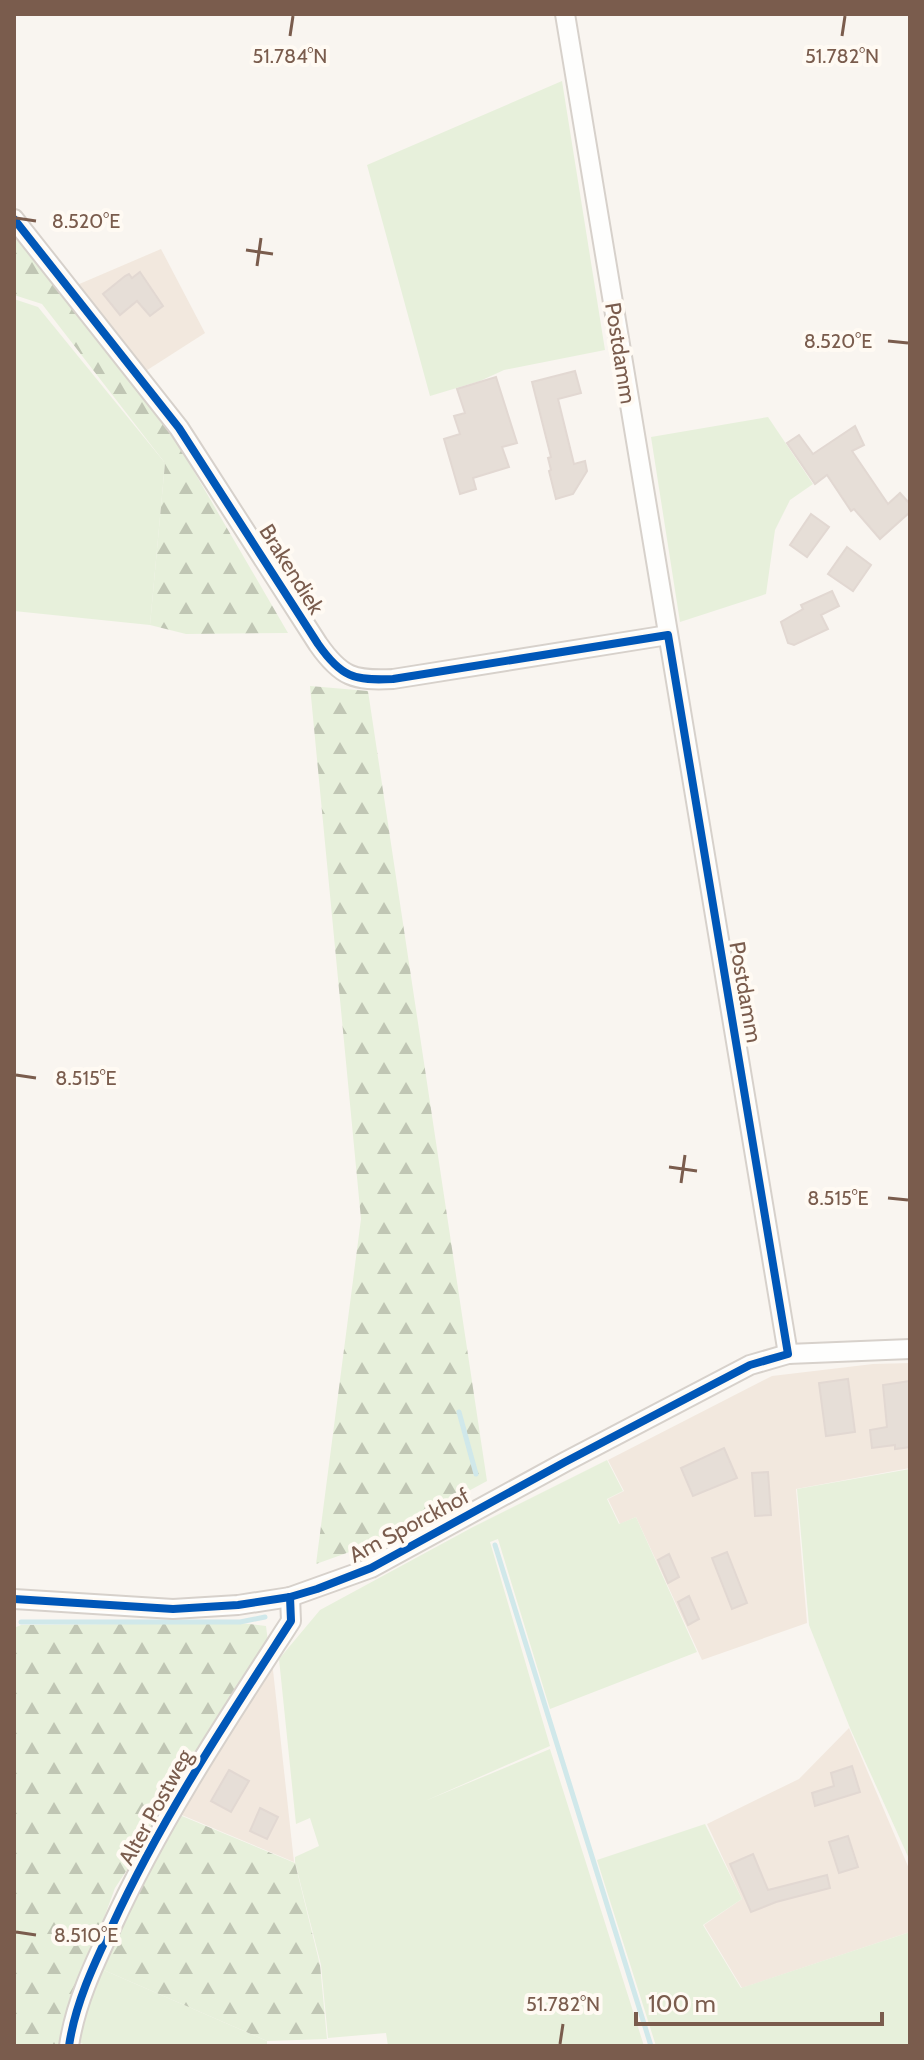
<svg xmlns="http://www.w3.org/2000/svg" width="924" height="2060" font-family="Cabin,sans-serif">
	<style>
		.residential { fill: #f2e8de }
		.green { fill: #e7f0db }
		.forest { fill: url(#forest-firs) }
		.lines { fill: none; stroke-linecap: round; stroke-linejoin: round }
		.stream { stroke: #d0e8ea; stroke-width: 5 }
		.building { fill: #e6ded7; stroke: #e2d8d2; stroke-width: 2 }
		.minor-casing { stroke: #d7d1cb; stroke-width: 22 }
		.minor { stroke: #fefefd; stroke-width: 18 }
		.cycleway-casing { stroke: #fffaf3; stroke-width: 13 }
		.cycleway { stroke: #0057b8; stroke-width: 8 }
		.ticks { fill: none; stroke: #7a5c4d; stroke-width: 3 }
		.labels { text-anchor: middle; stroke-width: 8; stroke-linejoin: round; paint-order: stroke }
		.street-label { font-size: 22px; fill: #7a5c4d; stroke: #fffaf3 }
		.ticks-label { font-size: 20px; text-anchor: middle; fill: #7a5c4d; stroke: #fffaf3; stroke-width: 8; stroke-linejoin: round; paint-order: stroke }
	</style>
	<defs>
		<pattern id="forest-firs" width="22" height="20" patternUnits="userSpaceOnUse" patternTransform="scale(2)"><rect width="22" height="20" fill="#e7f0db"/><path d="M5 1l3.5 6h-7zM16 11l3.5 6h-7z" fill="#c0c6b4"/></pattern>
	</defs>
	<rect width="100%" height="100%" fill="#f9f5f0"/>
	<g class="residential">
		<path d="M161,249L205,333L141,374L77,285Z"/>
		<path d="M910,1363V1468L796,1489L807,1623L702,1660L636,1517L620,1524L608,1499L624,1491L608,1460L772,1376L873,1364Z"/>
		<path d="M272,1661L294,1862L177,1813Z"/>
		<path d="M849,1728L910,1871V1932L742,1988L704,1925L742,1899L707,1824L799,1779Z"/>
	</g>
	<g class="green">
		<path d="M562,81L605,350L504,370L480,381L430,396L367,165Z"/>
		<path d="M14,299L38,307L165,463L150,625L14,611Z"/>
		<path d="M768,417L813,484L790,500L775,530L766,594L680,622L651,437Z"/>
		<path d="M607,1460L623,1491L607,1499L619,1524L636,1517L697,1652L550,1709L498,1539L490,1542L550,1746L425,1801L550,1749L644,2046H388L386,2033L328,2038L321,1965L295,1862V1857L319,1846L310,1818L296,1824L279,1659L320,1610L473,1527Z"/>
		<path d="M910,1469V1861L850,1728L809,1625L797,1489Z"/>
		<path d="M705,1824L742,1899L703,1925L741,1988L910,1932V2046H656L597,1860Z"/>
		<path d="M99,1968L267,2041V2046H90L77,2042Z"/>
	</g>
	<g class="forest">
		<path d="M14,232L178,444L288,633L186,634L150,625L165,463L42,304L14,295Z"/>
		<path d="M310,686L368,691L487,1481L369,1545L316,1564L361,1219Z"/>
		<path d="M240,1623L266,1626L268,1642L168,1808L115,1888L87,1964L64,2046H14V1628L21,1625Z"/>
		<path d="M177,1814L295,1863L320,1965L327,2039L267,2041L99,1968Z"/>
	</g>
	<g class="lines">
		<g class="stream">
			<path d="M459,1412L476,1474"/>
			<path d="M495,1545L651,2046"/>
			<path d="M21,1622H240L265,1617"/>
		</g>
	</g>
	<g class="building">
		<path d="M140,272L163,306L150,316L137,301L120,315L103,294L125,276L129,274L132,278Z"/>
		<path d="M575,371L581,393L558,399L574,464L585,461L587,471L573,494L556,499L549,471L551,470L548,458L551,457L532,382Z"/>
		<path d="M496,377L517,443L502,447L509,467L473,478L476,489L460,494L444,439L460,434L454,416L465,413L457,389Z"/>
		<path d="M855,426L864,445L852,451L888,504L900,493L910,504V512L880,539L854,509L851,511L827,475L815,484L787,443L799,435L813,454Z"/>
		<path d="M811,514L829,527L807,557L790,545Z"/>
		<path d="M847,547L871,565L853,591L828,574Z"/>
		<path d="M832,591L839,606L821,615L828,629L794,645L788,643L781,622L803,609L801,605Z"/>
		<path d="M848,1379L855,1432L826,1436L819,1383Z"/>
		<path d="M910,1381V1447L895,1449V1445L872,1448L870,1430L887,1427L883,1385Z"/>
		<path d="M724,1448L737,1478L693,1496L681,1468Z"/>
		<path d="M768,1472L771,1515L755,1516L752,1473Z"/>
		<path d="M727,1552L747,1603L732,1609L712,1558Z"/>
		<path d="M669,1554L679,1577L668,1583L658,1560Z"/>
		<path d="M689,1596L699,1619L688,1625L678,1602Z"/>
		<path d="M852,1766L860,1792L815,1806L812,1793L834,1786L831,1773Z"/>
		<path d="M229,1770L249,1781L231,1812L211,1801Z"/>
		<path d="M260,1808L278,1817L267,1839L250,1831Z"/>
		<path d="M848,1836L858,1867L839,1873L829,1842Z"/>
		<path d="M753,1854L768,1890L827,1875L830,1888L776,1902L751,1912L730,1864Z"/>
	</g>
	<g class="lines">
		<defs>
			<g id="minor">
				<path d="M565,14L788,1354"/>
				<path d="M14,219L179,428L318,644C341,677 354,681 393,679L668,635"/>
				<path d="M14,1599L173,1609L238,1605L290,1597L371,1568L565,1462L750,1365L788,1354L910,1349"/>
				<path d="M69,2046C75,2004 94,1964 112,1926C161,1819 227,1720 291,1621L290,1597"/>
			</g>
		</defs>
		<use href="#minor" class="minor-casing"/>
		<use href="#minor" class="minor"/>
		<defs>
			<g id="cycleway">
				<path d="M14,219L179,428L318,644C341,677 354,681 393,679L668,635L788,1354L750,1365L565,1462L371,1568L317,1589L290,1597L238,1605L173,1609L14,1599"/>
				<path d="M69,2046C75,2004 94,1964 112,1926C161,1819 227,1720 291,1621L290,1597"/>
			</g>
		</defs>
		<use href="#cycleway" class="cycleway-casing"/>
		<use href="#cycleway" class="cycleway"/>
	</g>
	<path class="ticks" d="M290,36L293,16M842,36L845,16M16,218L36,221M246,250L273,254M257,266L261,238M888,341L908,343M16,1075L36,1078M669,1167L697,1171M681,1183L685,1155M888,1198L908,1200M16,1932L36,1935M560,2044L563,2024"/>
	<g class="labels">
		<g class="street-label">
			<text transform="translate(621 353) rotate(81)" y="8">Postdamm</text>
			<text transform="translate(292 569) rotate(58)" y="8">Brakendiek</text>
			<text transform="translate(746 992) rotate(80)" y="8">Postdamm</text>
			<text transform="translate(409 1525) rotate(-28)" y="8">Am Sporckhof</text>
			<text transform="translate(155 1807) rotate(-61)" y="8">Alter Postweg</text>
		</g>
	</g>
	<g class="ticks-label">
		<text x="290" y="63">51.784°N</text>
		<text x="842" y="63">51.782°N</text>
		<text x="86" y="228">8.520°E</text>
		<text x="838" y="348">8.520°E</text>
		<text x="86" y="1085">8.515°E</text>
		<text x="838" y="1205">8.515°E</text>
		<text x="86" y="1942">8.510°E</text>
		<text x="563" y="2011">51.782°N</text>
	</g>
	<rect width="924" height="2060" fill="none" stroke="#7a5c4d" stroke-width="32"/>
	<path d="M636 2012v12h246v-12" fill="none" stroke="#7a5c4d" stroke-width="4"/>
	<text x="648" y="2012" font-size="24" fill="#7a5c4d" stroke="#fffaf3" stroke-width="6" paint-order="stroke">100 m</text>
</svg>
